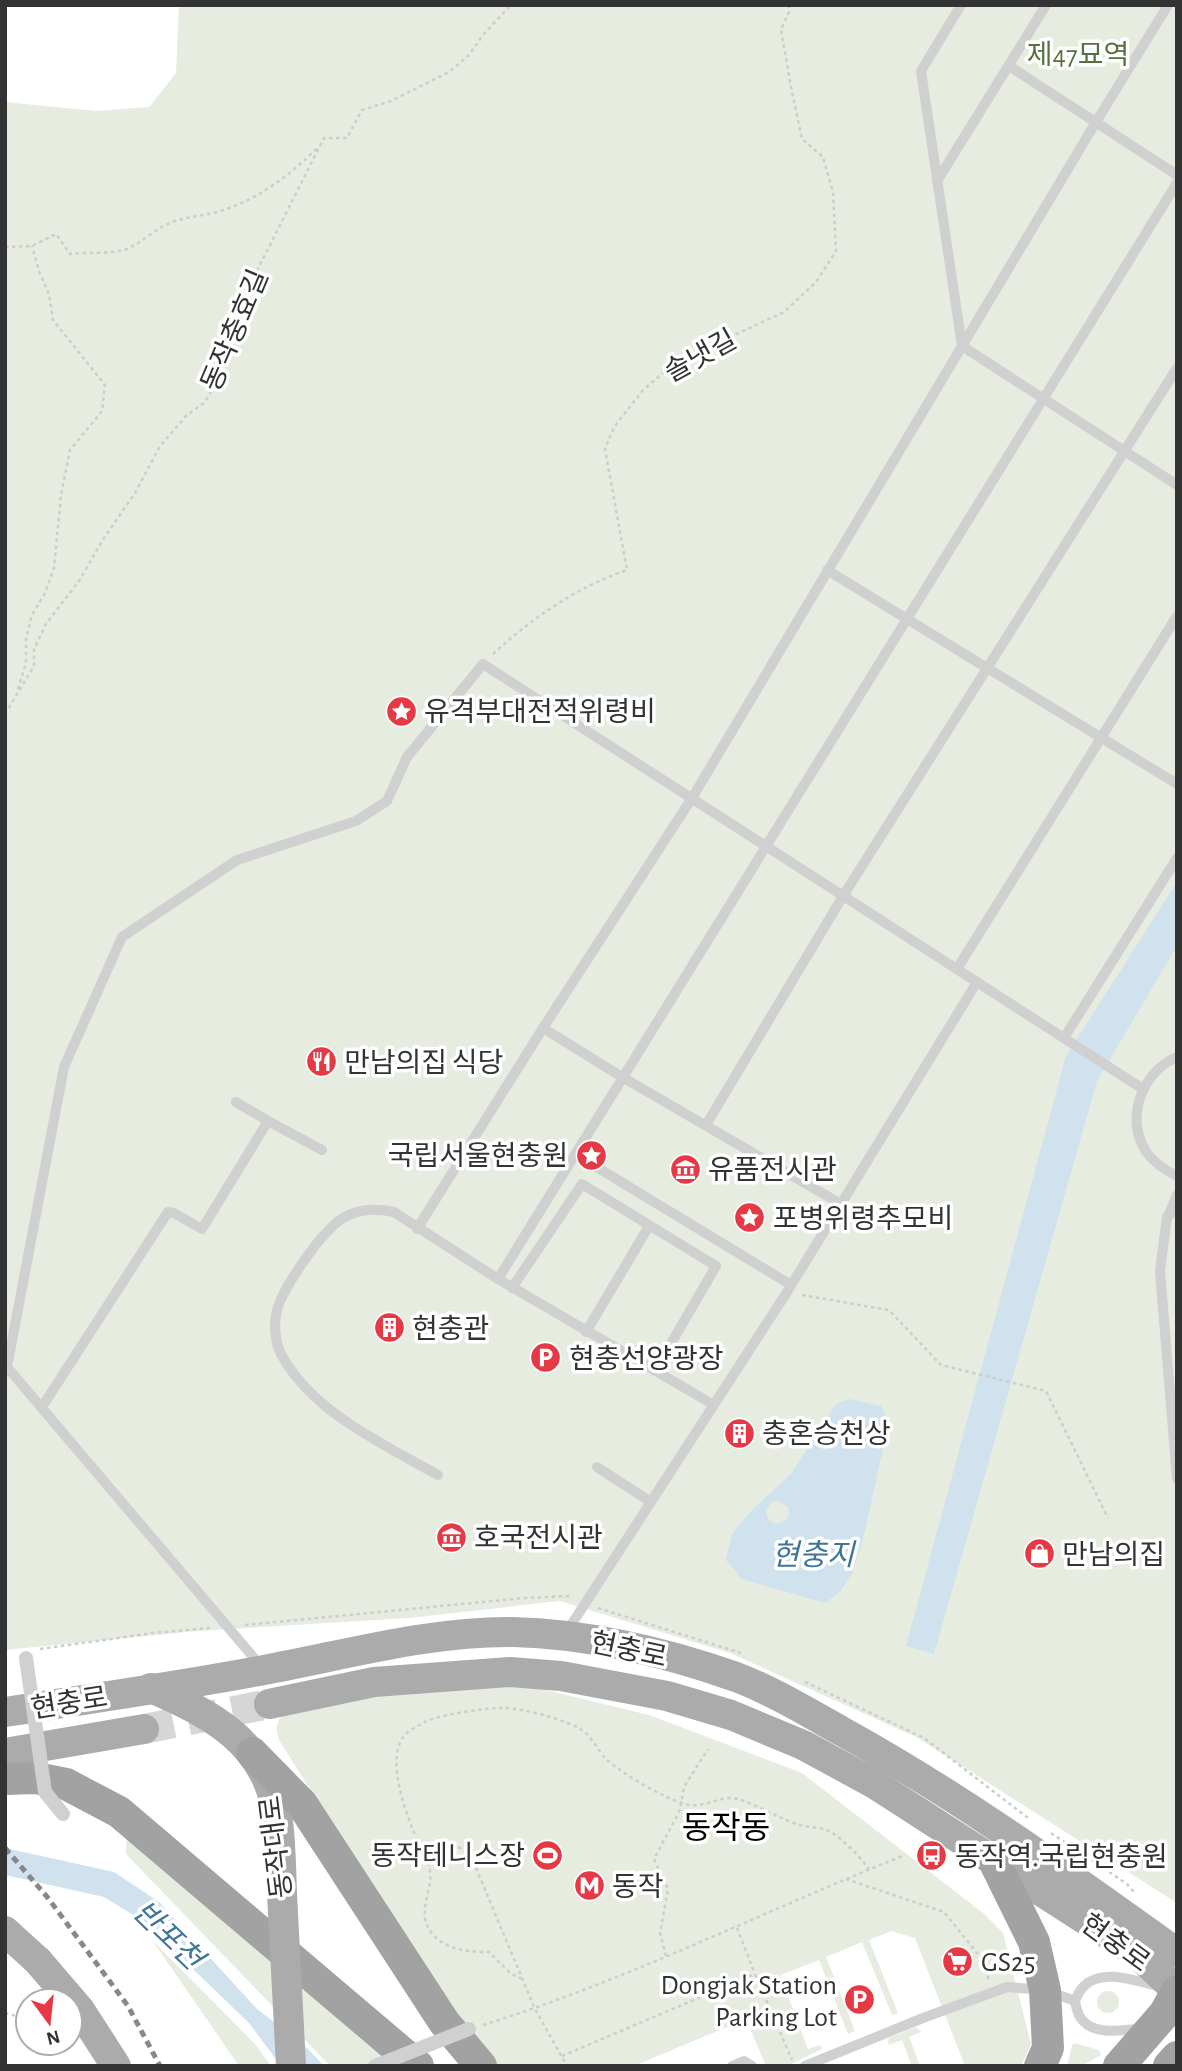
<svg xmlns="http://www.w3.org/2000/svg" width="1182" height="2071" font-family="'Alegreya Sans','Noto Sans KR',sans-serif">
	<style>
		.green { fill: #e6ecdf }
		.water { fill: #cfe2ee; fill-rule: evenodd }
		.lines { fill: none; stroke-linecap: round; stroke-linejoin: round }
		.primary-tunnel { stroke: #d6d6d6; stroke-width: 30; stroke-dasharray: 30 15; stroke-linecap: butt }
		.path { stroke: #cdcdcd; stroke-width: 2.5; stroke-dasharray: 3.5 3.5; stroke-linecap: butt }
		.service { stroke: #d0d0d0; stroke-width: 10 }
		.primary { stroke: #ababab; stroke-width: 30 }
		.trunk { stroke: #a2a2a2; stroke-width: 32 }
		.rail { stroke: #888; stroke-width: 5; stroke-dasharray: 7 5; stroke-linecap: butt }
		.pedestrian-bridge { stroke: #d0d0d0; stroke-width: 14 }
		.primary-bridge { stroke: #ababab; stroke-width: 30 }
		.labels { text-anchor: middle; stroke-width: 7; stroke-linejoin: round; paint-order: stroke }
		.park-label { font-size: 28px; fill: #56703f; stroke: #fff }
		.street-label { font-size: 28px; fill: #333; stroke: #fff }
		.poi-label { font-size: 28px; fill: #333; stroke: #fff; text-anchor: start }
		.water-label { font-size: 30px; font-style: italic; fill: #3f7597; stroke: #fff }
		.quarter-label { font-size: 32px; fill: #000; stroke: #fff }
	</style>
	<rect width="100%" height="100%" fill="#fff"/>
	<g class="green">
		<path d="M179,5H1177V1903L918,1738L730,1653L560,1601L409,1618L197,1631L5,1650V102L96,111L149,107L176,73Z"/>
		<path d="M509,1681L649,1715L802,1773L983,1913L1003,1933L1031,2044L1021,2066H965L915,1938L891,1931L869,1940L898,2013L892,2015L862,1942L826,1957L855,2031L848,2034L819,1960L780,1975L808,2049L820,2045L822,2049L787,2066H766L746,2019L634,2066H497L447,2008L279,1740C275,1727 276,1722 286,1712L410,1688Z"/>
		<path d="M127,1826L402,2066H330L126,1854Z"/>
		<path d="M152,1940L255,2044L271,2066H239Z"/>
		<circle cx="1108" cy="2002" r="11"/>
		<path d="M916,2027L921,2032L909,2037L920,2066H912L902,2040L889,2045L888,2042L889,2038Z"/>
		<path d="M1074,2043L1099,2050L1101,2055L1081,2066H1067L1072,2046Z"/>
	</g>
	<g class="water">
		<path d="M1177,882V946L1097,1081L934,1654L906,1646L1066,1056Z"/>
		<path d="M849,1399L881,1406L889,1421L865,1531L853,1571L840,1592L825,1603L742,1579L726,1560L732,1534L752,1510L791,1474L836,1404ZM779,1501L788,1507L789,1514L785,1521L774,1524L768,1519L766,1512L771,1502Z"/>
		<path d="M5,1848L114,1872L159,1902L256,2008L307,2048L324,2066H281L249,2023L143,1921L104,1897L5,1875Z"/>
	</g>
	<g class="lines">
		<path class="primary-tunnel" d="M144,1729L269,1704"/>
		<g class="path">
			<path d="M5,247L32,246L56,234L70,254C86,252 110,254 124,250C141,244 153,230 170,223C185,217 201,216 217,212C256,201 291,175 319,146"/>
			<path d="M493,654C532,618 577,587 627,570L605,449L614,427L643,390L676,362L784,312L816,282L836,251L833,192L823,157L802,139L791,87L781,30L789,12V5"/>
			<path d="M18,689L26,663V639L32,615L45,593L54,568L61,495L70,450L102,411L105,385L53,320L49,294L39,271L32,246"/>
			<path d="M5,714L34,666V649L46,624L79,581L104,538L135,493L160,446L187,415L204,403L217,382L232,320L324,138H347L362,110L391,101L449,72L469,55L483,35L511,5"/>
			<path d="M802,1295L889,1310L941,1365L1046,1391L1108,1518"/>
			<path d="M598,1608L741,1653"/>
			<path d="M245,1625L524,1598L569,1596L572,1597"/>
			<path d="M40,1649L153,1633L210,1628"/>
			<path d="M805,1682L924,1738L1028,1818"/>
			<path d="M1051,1833L1127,1884L1134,1892"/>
			<path d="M424,1851C446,1844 459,1840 473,1861L535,2009L567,2066"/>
			<path d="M846,1879L944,1912L985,1963L989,1981"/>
			<path d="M737,1928L755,1974"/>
			<path d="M666,1956L660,1933L668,1889L654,1859L680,1810L684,1787L708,1749"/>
			<path d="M522,1979L510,1973L489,1952C469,1952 444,1950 431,1932C416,1912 433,1891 430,1871C428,1859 423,1852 418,1842C407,1817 384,1758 405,1735C409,1730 418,1726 423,1723C436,1715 490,1707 506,1708C525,1709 567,1720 582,1730C592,1737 598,1751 606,1759C624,1775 662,1797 685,1804C701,1809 716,1798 731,1798C746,1798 783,1821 800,1825C810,1828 823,1827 831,1832C845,1842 859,1855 869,1869"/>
			<path d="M5,2013L28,2019"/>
			<path d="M483,2025C628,1980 764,1911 905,1855"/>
			<path d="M562,2056L755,1974L792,2060"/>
		</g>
		<g class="service">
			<path d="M961,5L921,71L962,346L1177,485"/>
			<path d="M1009,66L1177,175"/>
			<path d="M937,181L1046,5"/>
			<path d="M827,570L1177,784"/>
			<path d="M957,969L1177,616"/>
			<path d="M543,1028L622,1077L841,1204"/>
			<path d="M1064,1038L1177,858"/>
			<path d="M1177,1057C1141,1072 1124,1120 1147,1153C1155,1164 1165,1170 1177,1176"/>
			<path d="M236,1102L268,1121"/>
			<path d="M706,1125L843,896L1177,368"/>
			<path d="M575,1154L791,1285"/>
			<path d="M1177,1208L1167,1217L1160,1271L1177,1479"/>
			<path d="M1169,1214L1177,1195"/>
			<path d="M417,1229L543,1028L692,798L1096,122L1168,5"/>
			<path d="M498,1279L714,1405"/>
			<path d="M512,1288L582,1184L716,1266L655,1371"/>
			<path d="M586,1332L649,1226"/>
			<path d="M42,1407L168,1212L174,1213L202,1229L268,1121L322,1150"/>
			<path d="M597,1467L651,1502"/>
			<path d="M438,1475C383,1444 314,1413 282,1356C274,1342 273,1319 279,1304C288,1281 322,1231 343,1218C359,1208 376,1208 394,1212L498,1279L1177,183"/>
			<path d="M566,1633L787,1292L977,982"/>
			<path d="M260,1665L7,1367L64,1067L122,937L237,860L356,821L387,801L407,757L483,664L1143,1089"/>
			<path d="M1075,2001C1077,1996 1080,1990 1084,1986C1102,1967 1139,1982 1161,1987"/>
			<path d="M732,2066L744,2061L752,2066"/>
			<path d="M805,2066L923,2018L1007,1987L1045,1990L1075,2001C1076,2006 1077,2012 1080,2017C1092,2037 1124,2030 1143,2028"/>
		</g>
		<g class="primary">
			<path d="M151,1688C211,1714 266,1742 277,1814C281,1840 281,1868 282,1894"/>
			<path d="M269,1704L374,1682L510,1672L561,1676L667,1696L731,1715L803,1745L873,1783L1120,1942L1140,1956L1177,1991"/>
			<path d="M5,1712C93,1698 181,1686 269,1669C349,1654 431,1631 513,1632C588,1634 665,1652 736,1677C773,1691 809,1713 843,1732C961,1797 1068,1875 1177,1953"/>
			<path d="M5,1753L144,1729"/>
			<path d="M38,1961L80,2010L116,2066"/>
		</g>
		<g class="trunk">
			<path d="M252,1753L302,1804L444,2022L481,2066"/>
			<path d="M5,1779L36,1778L66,1784L119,1812L418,2066"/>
			<path d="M994,1861L1034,1942L1045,1990L1048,2048L1040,2066"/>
			<path d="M1119,2066L1165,2013L1177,1991"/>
			<path d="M1169,2066L1177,2057"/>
		</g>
		<path class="rail" d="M5,1848L48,1898L128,2006L160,2066"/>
		<g class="pedestrian-bridge">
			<path d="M26,1658L45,1792L63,1814"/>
			<path d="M375,2066L469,2029"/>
		</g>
		<g class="primary-bridge">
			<path d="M282,1894L291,2066"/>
			<path d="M5,1931L38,1961"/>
		</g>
	</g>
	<defs>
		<symbol id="sight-disc" viewBox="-11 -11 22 22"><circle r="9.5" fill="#e63946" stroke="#fff"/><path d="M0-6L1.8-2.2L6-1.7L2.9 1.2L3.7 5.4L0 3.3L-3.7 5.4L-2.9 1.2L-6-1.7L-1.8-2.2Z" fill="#fff"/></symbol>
		<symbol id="restaurant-disc" viewBox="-11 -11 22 22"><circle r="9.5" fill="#e63946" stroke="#fff"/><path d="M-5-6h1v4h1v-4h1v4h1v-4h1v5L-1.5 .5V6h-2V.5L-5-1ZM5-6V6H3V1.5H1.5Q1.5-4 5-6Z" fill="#fff"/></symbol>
		<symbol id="museum-disc" viewBox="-11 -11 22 22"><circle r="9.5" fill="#e63946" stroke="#fff"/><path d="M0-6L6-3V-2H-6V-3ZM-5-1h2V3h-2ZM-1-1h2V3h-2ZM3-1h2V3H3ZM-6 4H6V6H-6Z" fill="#fff"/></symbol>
		<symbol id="building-disc" viewBox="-11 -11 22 22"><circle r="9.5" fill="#e63946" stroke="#fff"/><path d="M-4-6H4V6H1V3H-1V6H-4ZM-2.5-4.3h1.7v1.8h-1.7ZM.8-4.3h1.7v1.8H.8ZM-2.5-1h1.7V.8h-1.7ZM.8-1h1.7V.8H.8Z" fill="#fff"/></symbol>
		<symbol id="parking-disc" viewBox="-11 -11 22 22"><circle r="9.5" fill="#e63946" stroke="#fff"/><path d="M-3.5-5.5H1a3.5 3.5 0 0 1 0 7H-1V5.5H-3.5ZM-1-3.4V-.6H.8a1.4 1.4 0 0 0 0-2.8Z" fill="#fff"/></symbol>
		<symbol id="shop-disc" viewBox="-11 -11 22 22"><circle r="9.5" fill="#e63946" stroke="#fff"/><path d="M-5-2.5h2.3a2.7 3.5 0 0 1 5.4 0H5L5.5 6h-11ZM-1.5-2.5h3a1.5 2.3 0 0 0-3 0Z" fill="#fff"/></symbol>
		<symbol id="stadium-disc" viewBox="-11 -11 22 22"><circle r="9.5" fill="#e63946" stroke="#fff"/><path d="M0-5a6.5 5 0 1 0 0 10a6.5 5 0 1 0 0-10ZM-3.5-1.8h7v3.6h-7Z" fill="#fff"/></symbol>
		<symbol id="bus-disc" viewBox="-11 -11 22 22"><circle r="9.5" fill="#e63946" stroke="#fff"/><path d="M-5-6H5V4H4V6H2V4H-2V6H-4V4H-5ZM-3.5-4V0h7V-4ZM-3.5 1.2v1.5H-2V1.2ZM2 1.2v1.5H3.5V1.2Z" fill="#fff"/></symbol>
		<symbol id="metro-disc" viewBox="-11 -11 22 22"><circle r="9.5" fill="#e63946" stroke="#fff"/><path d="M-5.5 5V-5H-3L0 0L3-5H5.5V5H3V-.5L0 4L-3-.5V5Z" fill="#fff"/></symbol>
		<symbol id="supermarket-disc" viewBox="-11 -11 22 22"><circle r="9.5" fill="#e63946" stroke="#fff"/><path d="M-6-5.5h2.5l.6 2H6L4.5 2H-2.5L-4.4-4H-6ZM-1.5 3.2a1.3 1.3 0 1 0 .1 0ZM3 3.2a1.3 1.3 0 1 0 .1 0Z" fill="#fff"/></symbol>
	</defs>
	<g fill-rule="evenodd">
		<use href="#sight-disc" x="384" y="694" width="35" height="35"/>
		<use href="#restaurant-disc" x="304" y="1044" width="35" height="35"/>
		<use href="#sight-disc" x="574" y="1138" width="35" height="35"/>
		<use href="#museum-disc" x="668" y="1152" width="35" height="35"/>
		<use href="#sight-disc" x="732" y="1200" width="35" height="35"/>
		<use href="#building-disc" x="372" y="1310" width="35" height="35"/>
		<use href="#parking-disc" x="528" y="1340" width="35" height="35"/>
		<use href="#building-disc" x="722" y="1416" width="35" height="35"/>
		<use href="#museum-disc" x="434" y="1520" width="35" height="35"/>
		<use href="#shop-disc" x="1022" y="1536" width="35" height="35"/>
		<use href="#stadium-disc" x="530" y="1838" width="35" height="35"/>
		<use href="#bus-disc" x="914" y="1838" width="35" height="35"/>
		<use href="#metro-disc" x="572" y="1868" width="35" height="35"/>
		<use href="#supermarket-disc" x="940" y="1944" width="35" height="35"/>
		<use href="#parking-disc" x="842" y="1982" width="35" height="35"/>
	</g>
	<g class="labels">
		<g class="park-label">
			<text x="1078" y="64">제47묘역</text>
		</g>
		<g class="street-label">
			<text transform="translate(234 330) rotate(-67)" y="10">동작충효길</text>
			<text transform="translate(700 355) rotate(-29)" y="10">솔냇길</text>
			<text transform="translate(629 1649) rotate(12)" y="10">현충로</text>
			<text transform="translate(69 1702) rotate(-9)" y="10">현충로</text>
			<text transform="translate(275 1847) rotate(-97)" y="10">동작대로</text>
			<text transform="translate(1116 1942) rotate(36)" y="10">현충로</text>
		</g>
		<g class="poi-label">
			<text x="424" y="721">유격부대전적위령비</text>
			<text x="344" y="1072">만남의집 식당</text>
			<text x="568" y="1165" text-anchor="end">국립서울현충원</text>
			<text x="708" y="1179">유품전시관</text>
			<text x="773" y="1228">포병위령추모비</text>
			<text x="412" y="1338">현충관</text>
			<text x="569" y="1368">현충선양광장</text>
			<text x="762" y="1443">충혼승천상</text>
			<text x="474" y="1547">호국전시관</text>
			<text x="1062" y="1564">만남의집</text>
			<text x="525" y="1865" text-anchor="end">동작테니스장</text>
			<text x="955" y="1866">동작역.국립현충원</text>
			<text x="612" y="1896">동작</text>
			<text x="981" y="1971">GS25</text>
			<text x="837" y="1994" text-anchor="end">Dongjak Station<tspan x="837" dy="32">Parking Lot</tspan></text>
		</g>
		<g class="water-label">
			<text x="813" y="1565">현충지</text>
			<text transform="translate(168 1935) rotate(44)" y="10">반포천</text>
		</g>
		<g class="quarter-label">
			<text x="726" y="1838">동작동</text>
		</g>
	</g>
	<rect width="1182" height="2071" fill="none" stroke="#333333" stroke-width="14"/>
	<g transform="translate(49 2022) rotate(165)"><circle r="33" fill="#ffffff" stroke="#adadad" stroke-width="2"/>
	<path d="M0-5L12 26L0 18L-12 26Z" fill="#e63946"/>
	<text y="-10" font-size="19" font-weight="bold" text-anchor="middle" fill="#333333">N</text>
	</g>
</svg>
